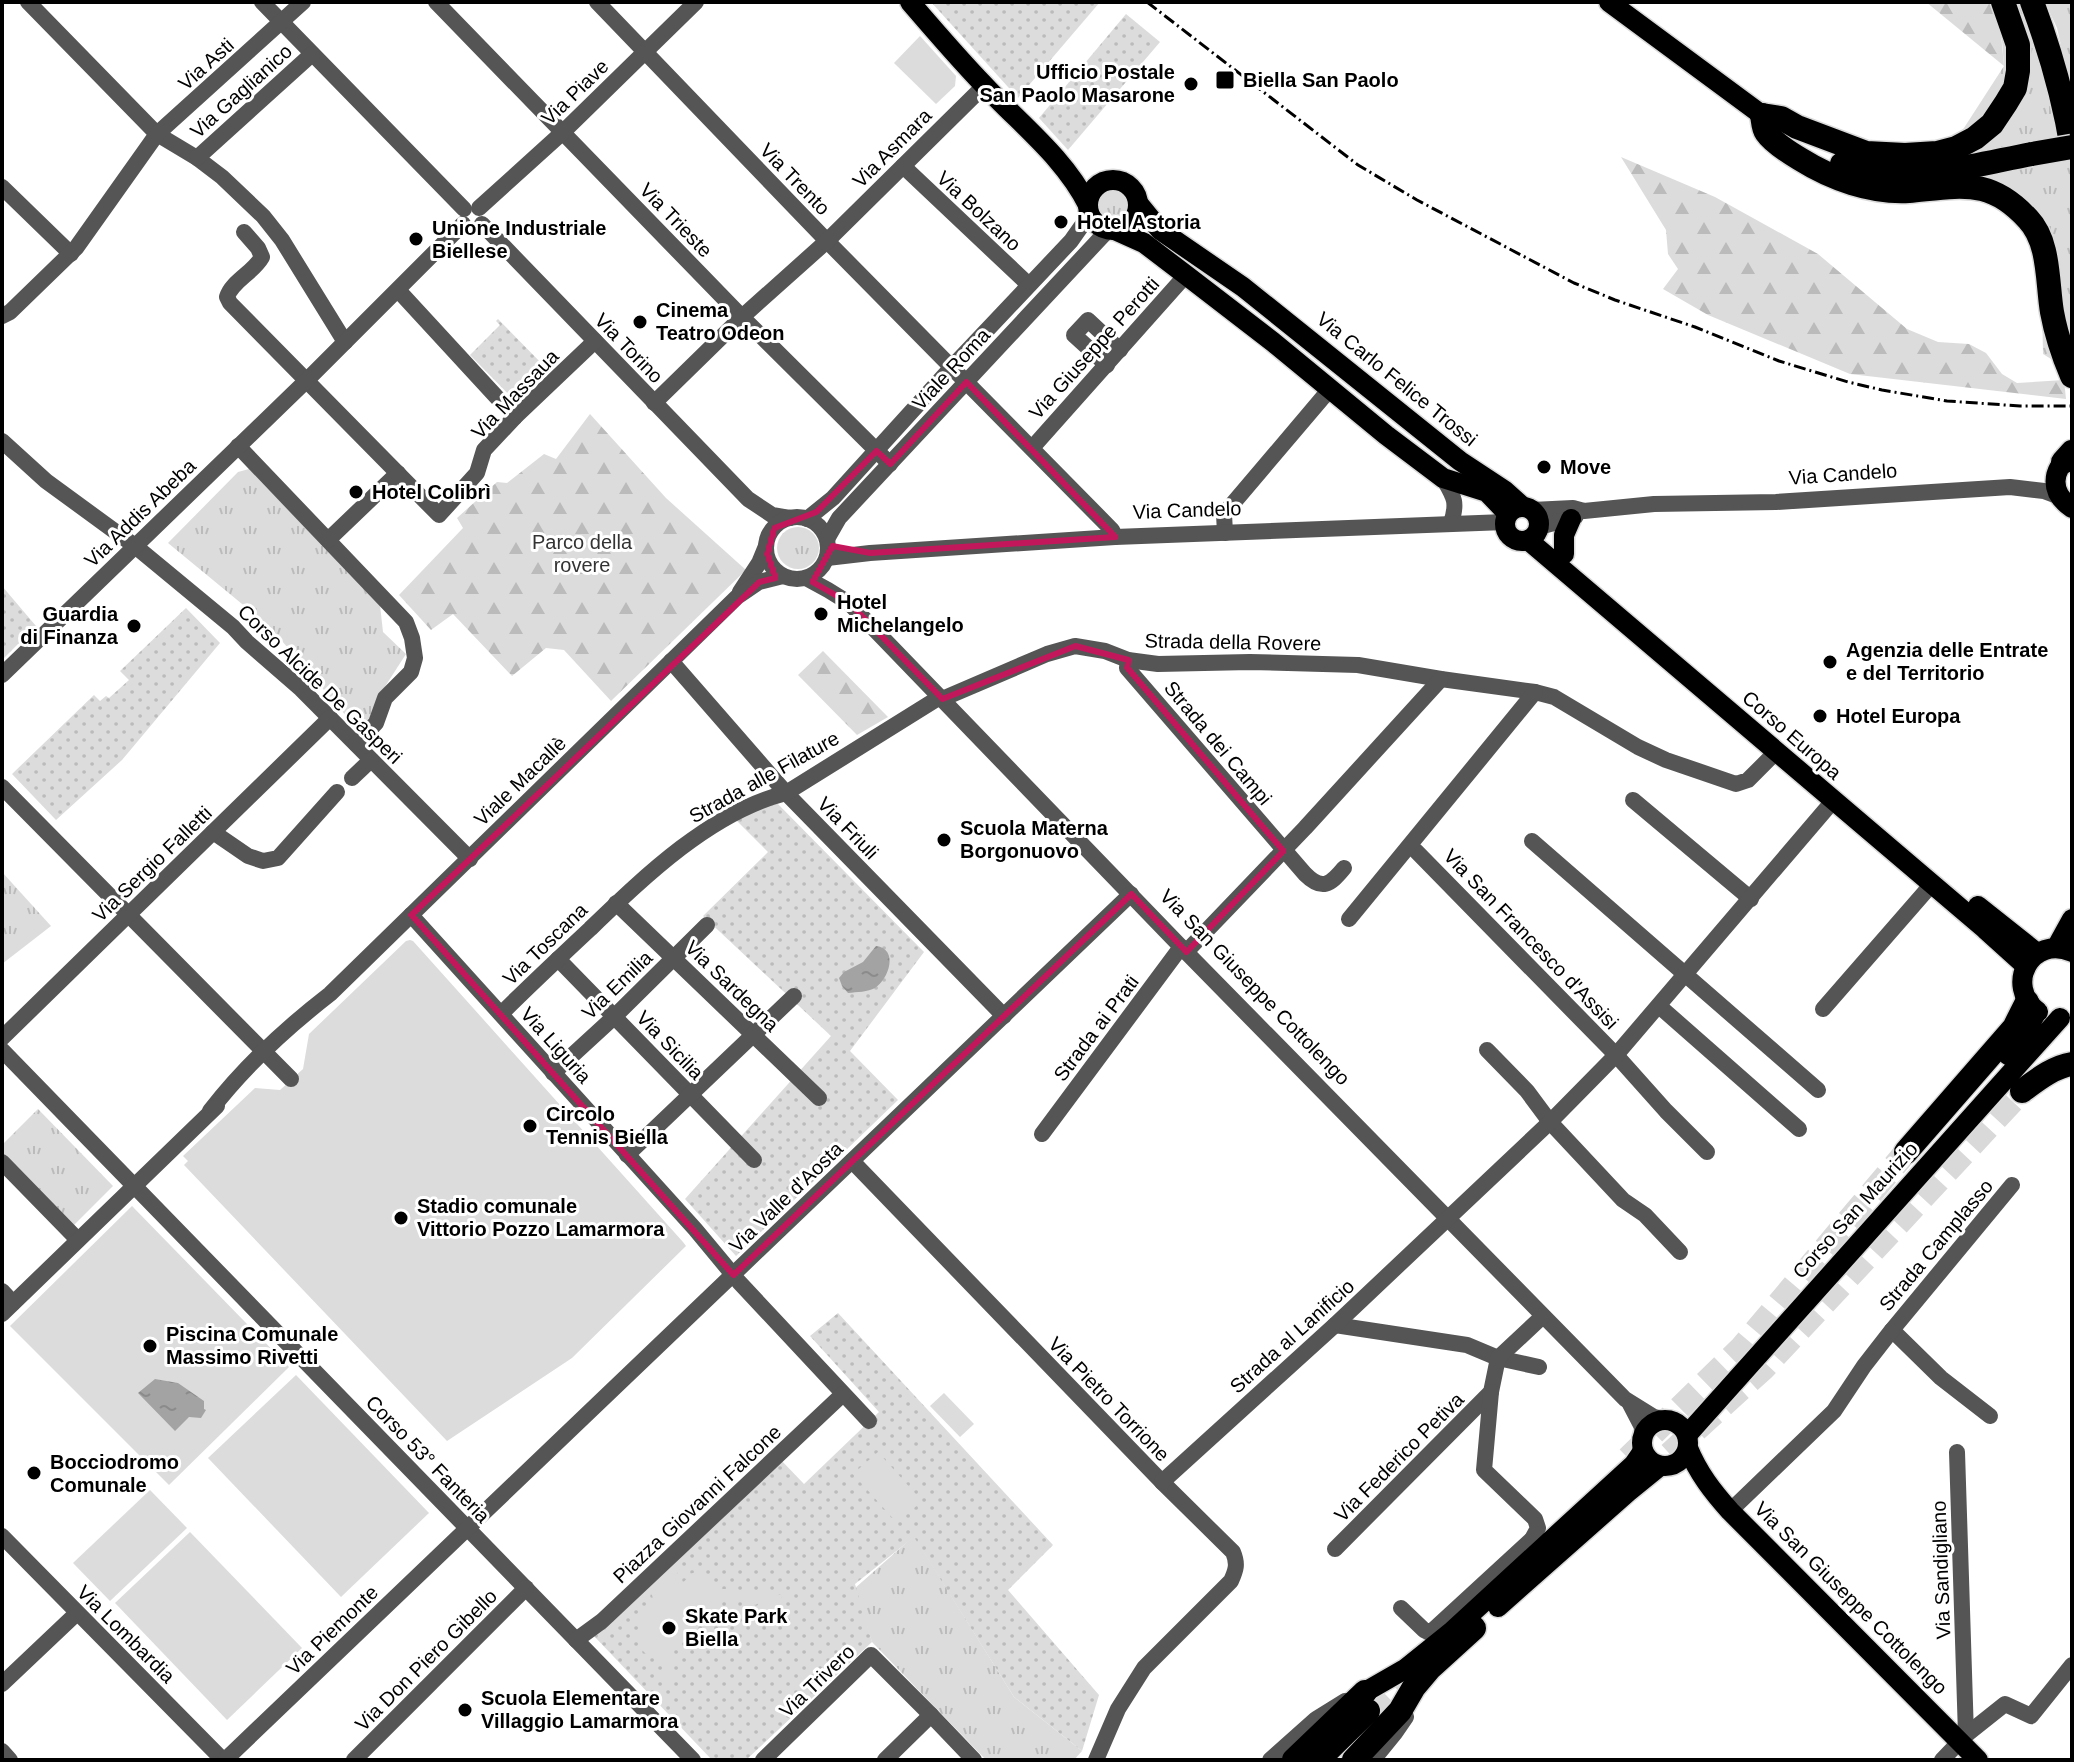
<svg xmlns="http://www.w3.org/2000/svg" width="2074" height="1762" font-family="Arial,sans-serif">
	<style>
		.grass { fill: url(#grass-tufts) }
		.forest { fill: url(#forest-firs) }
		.park { fill: url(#park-dots) }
		.garden { fill: #dcdcdc }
		.water { fill: url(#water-ripples) }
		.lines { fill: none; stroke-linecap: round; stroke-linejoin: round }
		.highway-tunnel { stroke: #d9d9d9; stroke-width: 24; stroke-dasharray: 24 12; stroke-linecap: butt }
		.major-casing { stroke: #dbdbdb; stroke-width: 23 }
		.highway-casing { stroke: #dbdbdb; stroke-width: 27 }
		.minor { stroke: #555; stroke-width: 16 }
		.major { stroke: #000; stroke-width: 20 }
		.highway { stroke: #000; stroke-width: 24 }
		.rail { stroke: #000; stroke-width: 3; stroke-dasharray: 12 4 2 4; stroke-linecap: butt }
		.highway-bridge-casing { stroke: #dbdbdb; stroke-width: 27; stroke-linecap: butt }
		.highway-bridge { stroke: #000; stroke-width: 24 }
		.marked { fill: none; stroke: #c2185b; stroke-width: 6; stroke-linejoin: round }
		.poi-dot { fill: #000; stroke: #fff; stroke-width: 3 }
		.labels { text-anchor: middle; stroke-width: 6; stroke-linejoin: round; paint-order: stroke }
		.street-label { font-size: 20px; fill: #000; stroke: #fff }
		.poi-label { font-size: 20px; font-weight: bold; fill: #000; stroke: #fff; text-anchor: start }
		.park-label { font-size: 20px; fill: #333; stroke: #fff }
	</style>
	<defs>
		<pattern id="grass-tufts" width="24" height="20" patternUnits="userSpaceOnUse" patternTransform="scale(2)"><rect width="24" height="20" fill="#dcdcdc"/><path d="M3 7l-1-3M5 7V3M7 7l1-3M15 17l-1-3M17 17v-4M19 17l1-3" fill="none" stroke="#bbb"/></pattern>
		<pattern id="forest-firs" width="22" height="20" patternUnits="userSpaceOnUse" patternTransform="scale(2)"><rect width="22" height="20" fill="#dcdcdc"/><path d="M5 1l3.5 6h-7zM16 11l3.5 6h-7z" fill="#bbb"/></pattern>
		<pattern id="park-dots" width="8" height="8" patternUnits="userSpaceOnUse" patternTransform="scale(2)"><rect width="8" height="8" fill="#dcdcdc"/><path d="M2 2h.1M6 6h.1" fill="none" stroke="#bbb" stroke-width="1.8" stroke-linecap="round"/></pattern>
		<pattern id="water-ripples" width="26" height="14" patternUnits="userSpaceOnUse" patternTransform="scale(2)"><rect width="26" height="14" fill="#a3a3a3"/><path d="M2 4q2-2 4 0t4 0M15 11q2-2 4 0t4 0" fill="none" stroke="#8b8b8b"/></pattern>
	</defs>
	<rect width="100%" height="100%" fill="#fff"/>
	<g class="grass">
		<path d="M1999,2H2031L2069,131L2072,230V372L2043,354L2041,253L2010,213L1987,202L1906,196L1962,131L2004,66Z"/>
		<path d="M2045,2H2072V94L2057,28Z"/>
		<circle cx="1112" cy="203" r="17"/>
		<path d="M249,469L380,605L383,632L406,654L377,699L370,719L359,731L270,627L168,543L238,472Z"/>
		<circle cx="798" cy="548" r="21"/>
		<path d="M2,872L51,926L2,964Z"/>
		<path d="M38,1109L113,1186L72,1227L2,1155V1145Z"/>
		<path d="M914,1536L1014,1697L1082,1751L1074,1760H986L872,1642L854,1589Z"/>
	</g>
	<g class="forest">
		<path d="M1926,2H1998L2004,66Z"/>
		<path d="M1621,157L1715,197L1818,254L1907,329L1938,342L1969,344L1986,353L2002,374L2017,383L2064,380L2066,399L1850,374L1708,315L1663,289L1678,269L1668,254L1666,230Z"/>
		<path d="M590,414L666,498L746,570L611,701L564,650L546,648L512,676L453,614L431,630L399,595L463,528L457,518L497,482L507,483L544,454L556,459Z"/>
		<path d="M823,651L888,717L857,735L798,675Z"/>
	</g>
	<g class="park">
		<path d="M931,2H1100L1018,98Z"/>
		<path d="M1126,14L1160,42L1068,150L1039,118Z"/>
		<path d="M498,319L549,371L517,403L470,355L500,325L496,321Z"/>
		<path d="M2,586L36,626L2,660Z"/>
		<path d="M186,608L220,643L122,760L56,820L12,774L94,695L100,701L106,696L109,698L129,680L120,671Z"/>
		<path d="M772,798L924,952L850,1051L898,1100L736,1256L685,1199L831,1036L703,916L768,852L736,820Z"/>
		<path d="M838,1313L1053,1545L1008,1590L1099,1695L1082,1751L1014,1697L914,1537L855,1584L872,1642L746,1760H712L593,1635L780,1459L804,1484L879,1412L810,1336Z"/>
	</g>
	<g class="garden">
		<path d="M920,36L956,76L955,86L936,104L894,63Z"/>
		<path d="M410,940L413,941L683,1242L686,1246L572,1358L447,1441L184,1165L188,1161L183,1156L255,1088L280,1090L303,1069L309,1034L406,941Z"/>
		<path d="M132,1206L289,1367L169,1485L10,1326Z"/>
		<path d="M296,1375L429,1513L341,1597L208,1458Z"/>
		<path d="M944,1393L974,1424L960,1437L930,1406Z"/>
		<path d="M878,1452L922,1501L897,1523L853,1474Z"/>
		<path d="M150,1490L187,1528L110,1601L73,1563Z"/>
		<path d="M190,1532L302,1648L227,1720L115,1603Z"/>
		<path d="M675,1564L680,1570L674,1577L680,1585L689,1577L690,1574L699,1571L716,1589H729L737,1593L748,1591L755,1594L766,1592L773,1597L784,1593L780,1600L784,1610L778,1606H770L762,1602L755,1605L746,1600C728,1606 729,1589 711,1607L712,1614L672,1652L671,1686L666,1685V1658L645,1653L641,1649L640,1612L653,1599L652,1595L647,1590Z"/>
	</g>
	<g class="water">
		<path d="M876,946C899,949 889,979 875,988C868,992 857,992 848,993L842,986L839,978L844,972L863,962Z"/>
		<path d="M155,1379L178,1383L204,1401V1409L206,1410L201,1418L189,1417L175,1431L138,1393Z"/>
	</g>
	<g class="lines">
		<g class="highway-tunnel">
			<path d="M1628,1458L1742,1347L1906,1152"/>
			<path d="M1643,1478L1764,1368L2022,1091"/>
			<path d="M1368,1711L1413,1668"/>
		</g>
		<defs>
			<g id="major">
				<path d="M910,2C934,30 958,58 984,85C1020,124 1064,157 1088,205"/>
				<path d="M1609,2L1762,115"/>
				<circle cx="1113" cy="205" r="25"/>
				<path d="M1138,203L1160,230L1243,287L1460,461L1504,490L1523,507"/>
				<path d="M1115,230L1144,243L1186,275L1273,342L1386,435L1443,478L1487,492L1508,514"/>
				<path d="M2072,455C2050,470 2050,493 2072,508"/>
				<circle cx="1522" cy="524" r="17"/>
				<path d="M1528,540L1985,929L2026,966"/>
				<path d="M1564,554V535L1571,519"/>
				<path d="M1978,906L2037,953"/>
				<path d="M2056,948L2072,919"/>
				<path d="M2038,1012C2003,985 2032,934 2072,952"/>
				<path d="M2008,1055L2023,1038L2037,1011"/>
				<circle cx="1665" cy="1443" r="23"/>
				<path d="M1687,1435L2060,1018"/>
				<path d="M1688,1448C1698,1473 1713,1492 1730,1511L1978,1760"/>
				<path d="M1498,1607L1628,1492L1660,1466"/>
				<path d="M1365,1692L1405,1669L1451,1632L1634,1464L1643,1451"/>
			</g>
			<g id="highway">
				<path d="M2032,2C2050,50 2064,98 2072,149"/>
				<path d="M1762,115C1763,120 1763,128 1766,132C1772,141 1790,153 1800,159C1832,179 1871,193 1909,191C1933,189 1959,184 1982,189C1999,193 2016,206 2028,219C2050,242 2047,282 2052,312C2056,334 2063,355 2072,376"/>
				<path d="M1762,115L1781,118L1797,127L1866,153L1905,155L1937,153L1956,148L1975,138L1992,124L2006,103L2015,88L2018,71V45L2003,2"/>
				<path d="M1842,164C1858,168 1874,173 1890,174C1934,177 1989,162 2032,154"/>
				<path d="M2063,462L2072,452"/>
				<path d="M2022,1091C2037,1080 2053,1067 2072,1064"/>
				<path d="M1906,1152L2014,1028L2027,1002"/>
				<path d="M1294,1760L1365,1692"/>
				<path d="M1318,1760L1368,1711"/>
				<path d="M1354,1760L1400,1711L1414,1687L1430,1668L1474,1628"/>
			</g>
		</defs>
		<use href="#major" class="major-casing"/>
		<use href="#highway" class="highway-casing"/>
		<g class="minor">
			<path d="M28,2L157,134L197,158L222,177L263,216L282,240L345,342"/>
			<path d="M262,2L464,209"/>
			<path d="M436,2L742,317L890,464"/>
			<path d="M597,2L827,241L1112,530L1115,537"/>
			<path d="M197,158L312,54"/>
			<path d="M903,166L1028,284"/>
			<path d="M2,187L71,254"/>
			<path d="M479,208L563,132L696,2"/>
			<path d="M482,224L748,499L772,515L790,518"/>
			<path d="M244,232L258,248L262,257C253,273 232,281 227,297L230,303L439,515L477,473L484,450L515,417L595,341"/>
			<path d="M398,290L515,417"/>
			<path d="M2,316L10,312L76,248L157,134L303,2"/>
			<path d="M1107,365L1074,335L1088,320L1120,350"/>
			<path d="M654,403L742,317L827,241L984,86"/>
			<path d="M2,441L46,481L135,546L233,627L247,642L301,689L470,859"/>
			<path d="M238,446L406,622L412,638L415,658L411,672L385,698L376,723L356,744"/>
			<path d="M1032,448L1186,275"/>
			<path d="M1443,478C1454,497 1458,502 1451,523"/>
			<path d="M1532,510L1573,508L1584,511L1654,504L1776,502L2010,487L2044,491L2060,497"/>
			<circle cx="797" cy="548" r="31"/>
			<path d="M807,519L833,498L952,367L1071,241L1090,214"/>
			<path d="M1539,527L1569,519L1576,516"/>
			<path d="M1225,533L1224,514L1330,389"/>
			<path d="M827,539L839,518L1109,229"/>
			<path d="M328,540L398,473"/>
			<path d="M827,558L870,553L1115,537L1505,522"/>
			<path d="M806,578L828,590L849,603L1186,952L1625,1399L1654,1417L1664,1420"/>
			<path d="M740,592L759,563L766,546"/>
			<path d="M1128,660L1127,668L1305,874C1322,891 1330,885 1344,868"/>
			<path d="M671,661L786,793L1004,1016"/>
			<path d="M2,675L306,381L463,224"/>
			<path d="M942,699L1047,654L1075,646L1105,651L1128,660L1158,664L1250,662L1358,665L1441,679L1535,692L1554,697L1638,747L1666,760L1736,784L1748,780L1776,752"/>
			<path d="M352,778L371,760"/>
			<path d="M2,787L291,1079"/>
			<path d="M1633,800L1751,899"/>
			<path d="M213,832L248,856L263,861L278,858L337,792"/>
			<path d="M1532,841L1818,1090"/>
			<path d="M1416,851L1616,1055L1666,1111L1707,1152"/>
			<path d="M616,903L819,1098"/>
			<path d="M411,915L695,1229L739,1282L869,1421"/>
			<path d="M1349,919L1535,692"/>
			<path d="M1186,952L1305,828L1441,679"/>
			<path d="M558,959L754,1160"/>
			<path d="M1659,1006L1799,1129"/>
			<path d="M1823,1009L1932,884"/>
			<path d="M501,1014C530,985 560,957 590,929C644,877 711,812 786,793L940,697"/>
			<path d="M2,1038L330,718"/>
			<path d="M2,1050L693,1760"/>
			<path d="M1487,1050L1527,1091L1550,1122L1623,1200L1645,1215L1680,1252"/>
			<path d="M553,1073L614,1017L707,925"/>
			<path d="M210,1111C244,1067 286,1028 330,994L737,597L759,582L783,576"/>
			<path d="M1042,1134L1181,947"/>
			<path d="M627,1155L794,996"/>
			<path d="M852,1161L1162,1482L1233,1552C1238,1564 1236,1570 1231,1581L1144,1668L1118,1709L1096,1760"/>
			<path d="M2,1162L78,1240"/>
			<path d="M2,1291L13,1303"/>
			<path d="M2,1314L217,1106"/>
			<path d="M1335,1325L1467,1345L1498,1358L1539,1367"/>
			<path d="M1892,1330L1941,1378L1990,1416"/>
			<path d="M1630,1404L1642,1427L1643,1437"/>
			<path d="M1957,1452L1966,1735"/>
			<path d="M1162,1482L1335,1325L1550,1122L1616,1055L1833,801"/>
			<path d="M1730,1511L1834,1411L1864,1366L1892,1330L2012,1185"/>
			<path d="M2,1536L223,1760"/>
			<path d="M1335,1549L1491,1392L1498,1358L1543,1316"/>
			<path d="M1401,1608L1424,1630L1430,1633L1532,1539L1538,1528L1535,1519L1484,1470L1491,1392"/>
			<path d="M576,1640L602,1621L843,1394"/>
			<path d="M2,1684L77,1613"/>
			<path d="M2,1751L10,1760"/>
			<path d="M225,1760L1131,894"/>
			<path d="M354,1760L526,1588"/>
			<path d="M763,1760L871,1655L931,1715"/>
			<path d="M885,1760L931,1715L974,1760"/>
			<path d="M1270,1760L1316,1719L1345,1701"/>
			<path d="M1373,1760L1395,1733L1406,1717"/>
			<path d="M1942,1760L1966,1735L2005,1704L2031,1716L2072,1665"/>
		</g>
		<use href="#major" class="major"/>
		<use href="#highway" class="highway"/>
		<path class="rail" d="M1147,2L1358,165L1417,200L1574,283L1615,300L1695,327L1779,361L1848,382L1882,390L1947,401L2020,406H2072"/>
		<defs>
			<path id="highway-bridge" d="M2032,154L2072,147"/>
		</defs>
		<use href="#highway-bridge" class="highway-bridge-casing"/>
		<use href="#highway-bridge" class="highway-bridge"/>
	</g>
	<path class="marked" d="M966,382L1115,537L870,553L832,546L812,582L849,603L942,699L1075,646L1128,660L1127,668L1283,851L1186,952L1131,894L733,1275L411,915L759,582L775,578L767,554L774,528L816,512L876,451L890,464Z"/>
	<g class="poi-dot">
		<rect x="1215" y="70" width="20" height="20" rx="4"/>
		<circle cx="1191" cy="84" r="8"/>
		<circle cx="1061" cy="222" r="8"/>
		<circle cx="416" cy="239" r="8"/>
		<circle cx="640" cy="322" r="8"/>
		<circle cx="1544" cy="467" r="8"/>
		<circle cx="356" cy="492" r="8"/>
		<circle cx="821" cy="614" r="8"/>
		<circle cx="134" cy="626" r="8"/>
		<circle cx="1830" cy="662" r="8"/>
		<circle cx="1820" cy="716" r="8"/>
		<circle cx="944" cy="840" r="8"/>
		<circle cx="530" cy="1126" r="8"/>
		<circle cx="401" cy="1218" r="8"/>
		<circle cx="150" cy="1346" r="8"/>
		<circle cx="34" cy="1473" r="8"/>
		<circle cx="669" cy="1628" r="8"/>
		<circle cx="465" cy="1710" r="8"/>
	</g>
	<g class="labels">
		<g class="street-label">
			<text transform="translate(206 64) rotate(-42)" y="7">Via Asti</text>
			<text transform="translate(241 91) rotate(-42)" y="7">Via Gaglianico</text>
			<text transform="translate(575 92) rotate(-44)" y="7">Via Piave</text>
			<text transform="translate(892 148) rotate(-45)" y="7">Via Asmara</text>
			<text transform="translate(795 179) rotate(46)" y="7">Via Trento</text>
			<text transform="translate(979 211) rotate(43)" y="7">Via Bolzano</text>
			<text transform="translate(676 220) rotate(46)" y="7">Via Trieste</text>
			<text transform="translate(629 348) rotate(46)" y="7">Via Torino</text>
			<text transform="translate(1094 348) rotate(-48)" y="7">Via Giuseppe Perotti</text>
			<text transform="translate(951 369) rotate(-47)" y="7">Viale Roma</text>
			<text transform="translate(1397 379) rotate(39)" y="7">Via Carlo Felice Trossi</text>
			<text transform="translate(515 394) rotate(-46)" y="7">Via Massaua</text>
			<text transform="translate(1843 474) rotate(-4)" y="7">Via Candelo</text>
			<text transform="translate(1187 510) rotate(-2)" y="7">Via Candelo</text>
			<text transform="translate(140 513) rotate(-44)" y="7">Via Addis Abeba</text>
			<text transform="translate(1233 642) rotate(1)" y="7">Strada della Rovere</text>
			<text transform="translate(320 684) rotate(44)" y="7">Corso Alcide De Gasperi</text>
			<text transform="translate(1792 735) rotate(41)" y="7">Corso Europa</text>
			<text transform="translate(1218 743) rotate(50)" y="7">Strada dei Campi</text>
			<text transform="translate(764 777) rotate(-29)" y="7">Strada alle Filature</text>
			<text transform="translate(520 781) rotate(-44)" y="7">Viale Macallè</text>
			<text transform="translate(848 828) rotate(46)" y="7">Via Friuli</text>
			<text transform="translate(152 864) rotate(-44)" y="7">Via Sergio Falletti</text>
			<text transform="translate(1531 939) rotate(46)" y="7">Via San Francesco d'Assisi</text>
			<text transform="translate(545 944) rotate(-44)" y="7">Via Toscana</text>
			<text transform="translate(617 985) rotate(-44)" y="7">Via Emilia</text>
			<text transform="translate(732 986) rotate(44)" y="7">Via Sardegna</text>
			<text transform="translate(1255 987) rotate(46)" y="7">Via San Giuseppe Cottolengo</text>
			<text transform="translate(1096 1028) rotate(-53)" y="7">Strada ai Prati</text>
			<text transform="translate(556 1045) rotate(48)" y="7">Via Liguria</text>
			<text transform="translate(670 1045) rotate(46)" y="7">Via Sicilia</text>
			<text transform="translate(786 1197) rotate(-44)" y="7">Via Valle d'Aosta</text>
			<text transform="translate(1855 1210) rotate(-48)" y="7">Corso San Maurizio</text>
			<text transform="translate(1936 1245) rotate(-50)" y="7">Strada Camplasso</text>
			<text transform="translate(1292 1336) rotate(-42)" y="7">Strada al Lanificio</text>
			<text transform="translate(1109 1399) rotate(46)" y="7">Via Pietro Torrione</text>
			<text transform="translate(1399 1457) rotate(-45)" y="7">Via Federico Petiva</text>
			<text transform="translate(428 1459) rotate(46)" y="7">Corso 53° Fanteria</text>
			<text transform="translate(697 1504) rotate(-43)" y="7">Piazza Giovanni Falcone</text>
			<text transform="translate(1941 1570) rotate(-92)" y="7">Via Sandigliano</text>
			<text transform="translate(1851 1598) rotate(45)" y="7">Via San Giuseppe Cottolengo</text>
			<text transform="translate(332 1630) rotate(-44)" y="7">Via Piemonte</text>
			<text transform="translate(126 1634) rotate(45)" y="7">Via Lombardia</text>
			<text transform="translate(426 1660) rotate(-45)" y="7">Via Don Piero Gibello</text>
			<text transform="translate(817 1681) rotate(-44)" y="7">Via Trivero</text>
		</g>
		<g class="poi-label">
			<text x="1175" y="79" text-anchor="end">Ufficio Postale<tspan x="1175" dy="23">San Paolo Masarone</tspan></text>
			<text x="1243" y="87">Biella San Paolo</text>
			<text x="1077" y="229">Hotel Astoria</text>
			<text x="432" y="235">Unione Industriale<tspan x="432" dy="23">Biellese</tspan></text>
			<text x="656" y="317">Cinema<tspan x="656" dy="23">Teatro Odeon</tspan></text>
			<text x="1560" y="474">Move</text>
			<text x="372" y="499">Hotel Colibrì</text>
			<text x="837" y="609">Hotel<tspan x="837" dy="23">Michelangelo</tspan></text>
			<text x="118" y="621" text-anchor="end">Guardia<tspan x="118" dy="23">di Finanza</tspan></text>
			<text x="1846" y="657">Agenzia delle Entrate<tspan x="1846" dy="23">e del Territorio</tspan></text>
			<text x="1836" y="723">Hotel Europa</text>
			<text x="960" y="835">Scuola Materna<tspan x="960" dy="23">Borgonuovo</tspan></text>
			<text x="546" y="1121">Circolo<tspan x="546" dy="23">Tennis Biella</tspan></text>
			<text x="417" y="1213">Stadio comunale<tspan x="417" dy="23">Vittorio Pozzo Lamarmora</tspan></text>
			<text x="166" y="1341">Piscina Comunale<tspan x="166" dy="23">Massimo Rivetti</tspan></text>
			<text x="50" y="1469">Bocciodromo<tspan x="50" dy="23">Comunale</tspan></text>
			<text x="685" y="1623">Skate Park<tspan x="685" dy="23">Biella</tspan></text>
			<text x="481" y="1705">Scuola Elementare<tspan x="481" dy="23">Villaggio Lamarmora</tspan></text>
		</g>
		<g class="park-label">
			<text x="582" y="549">Parco della<tspan x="582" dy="23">rovere</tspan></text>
		</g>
	</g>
	<rect width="2074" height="1762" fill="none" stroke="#000000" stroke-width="8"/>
</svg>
